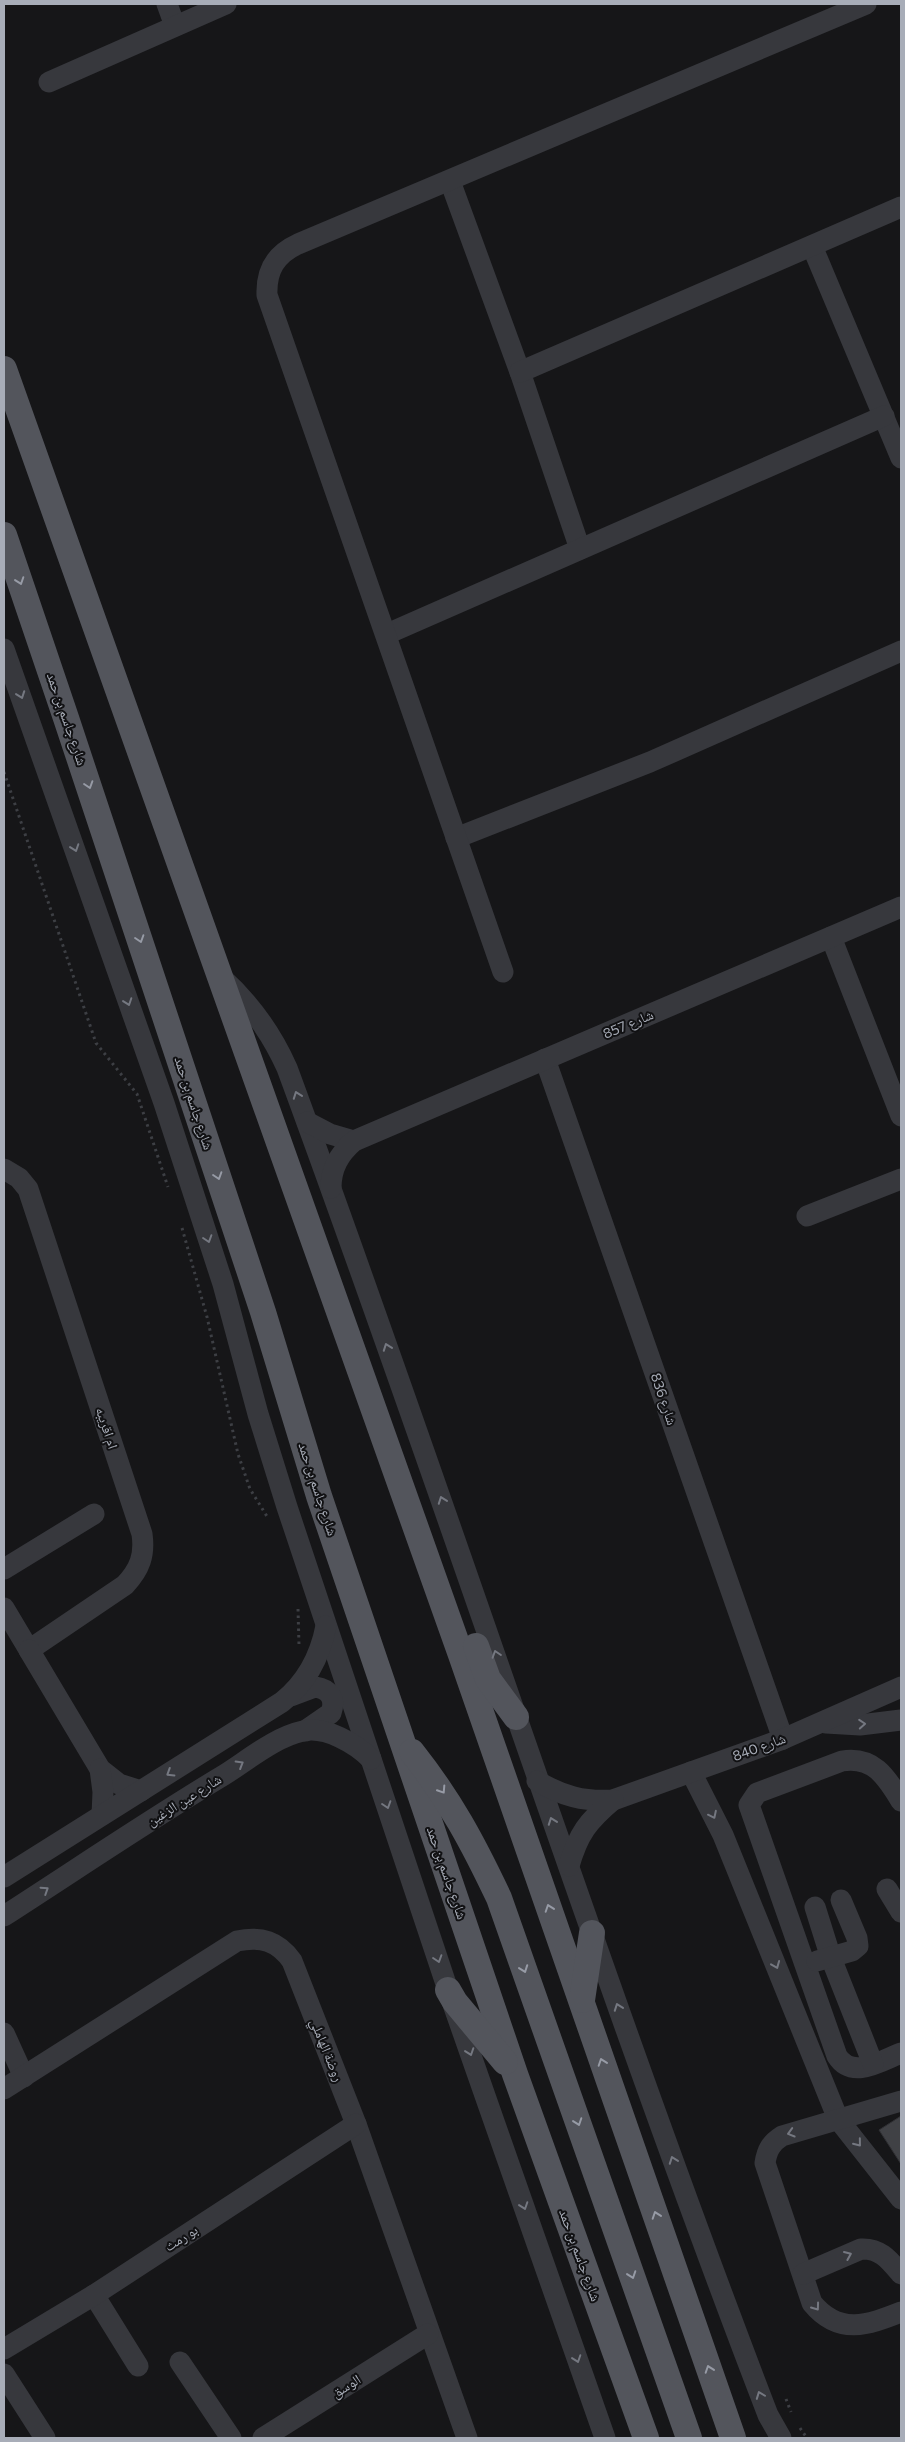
<svg xmlns="http://www.w3.org/2000/svg" width="905" height="2442" font-family="Commissioner,'Noto Naskh Arabic',sans-serif">
	<style>
		.building { fill: #404145; stroke: #303034 }
		.lines { fill: none; stroke-linecap: round; stroke-linejoin: round }
		.path { stroke: #3d3f44; stroke-width: 3; stroke-dasharray: 2.5 4; stroke-linecap: butt }
		.minor { stroke: #37383d; stroke-width: 21 }
		.major { stroke: #53555c; stroke-width: 26 }
		.oneway { stroke: #979ba6 }
		.oneway2 { stroke: #757881 }
		.labels { text-anchor: middle; stroke-width: 4; stroke-linejoin: round; paint-order: stroke }
		.street-label { font-size: 14px; fill: #a8adb8; stroke: #111113 }
	</style>
	<rect width="100%" height="100%" fill="#161618"/>
	<path class="building" d="M901,2116V2164L879,2130Z"/>
	<g class="lines">
		<g class="path">
			<path d="M4,772L96,1043L137,1094L168,1187"/>
			<path d="M182,1228L207,1317L238,1454L250,1489L268,1518"/>
			<path d="M298,1609L299,1645"/>
			<path d="M786,2399L791,2412"/>
			<path d="M800,2428L807,2438"/>
		</g>
		<g class="minor">
			<path d="M167,4L175,26"/>
			<path d="M49,82L226,4"/>
			<path d="M450,181L520,372L580,549"/>
			<path d="M812,246L901,458"/>
			<path d="M520,372L901,207"/>
			<path d="M387,634L884,416"/>
			<path d="M4,649L164,1103L223,1284L258,1414L287,1507L448,1990L605,2438"/>
			<path d="M456,838L650,762L901,651"/>
			<path d="M831,937L901,1116"/>
			<path d="M503,972L267,295C266,270 276,254 298,244L866,4"/>
			<path d="M220,976C250,1003 271,1032 287,1068C452,1515 597,1970 768,2415L781,2438"/>
			<path d="M545,1059L783,1739"/>
			<path d="M307,1122L330,1134L354,1141"/>
			<path d="M4,1169L19,1178L28,1189L142,1534C145,1555 140,1569 125,1585L29,1650L4,1608"/>
			<path d="M331,1188C331,1168 339,1154 354,1141L901,907"/>
			<path d="M807,1216L901,1179"/>
			<path d="M4,1569L94,1514"/>
			<path d="M29,1650L100,1769L119,1784L141,1791"/>
			<path d="M291,1696L315,1687C330,1689 336,1699 331,1713L305,1731"/>
			<path d="M826,1723L860,1725L901,1720"/>
			<path d="M100,1769L103,1792L102,1815"/>
			<path d="M691,1772L723,1835L838,2119L901,2199"/>
			<path d="M537,1781C562,1796 584,1802 613,1800L783,1739L901,1687"/>
			<path d="M901,1801C886,1776 873,1756 842,1761L757,1793L749,1805L837,2056C852,2080 881,2061 901,2053"/>
			<path d="M569,1866C578,1834 588,1821 613,1800"/>
			<path d="M4,1877L282,1702C307,1682 320,1657 326,1626"/>
			<path d="M887,1889L901,1912"/>
			<path d="M815,1907L831,1958L873,2064"/>
			<path d="M4,1916C77,1869 149,1820 224,1775C248,1760 275,1737 303,1731C326,1726 356,1744 371,1759"/>
			<path d="M817,1961L852,1951L858,1946L857,1938L841,1900"/>
			<path d="M4,2033L24,2077"/>
			<path d="M4,2089L237,1941C261,1936 278,1941 292,1961L356,2124L467,2438"/>
			<path d="M901,2101L782,2136C771,2143 767,2150 765,2163L812,2303C839,2336 868,2325 901,2312"/>
			<path d="M803,2274L861,2249C881,2248 890,2261 901,2274"/>
			<path d="M94,2295L138,2366"/>
			<path d="M4,2349L94,2295L356,2124"/>
			<path d="M180,2362L231,2438"/>
			<path d="M4,2374L45,2438"/>
			<path d="M263,2438L428,2334"/>
		</g>
		<g class="major">
			<path d="M4,369L461,1655L733,2438"/>
			<path d="M4,535L66,718L263,1312L319,1496L515,2074L646,2438"/>
			<path d="M476,1646L488,1679L516,1717"/>
			<path d="M412,1752C450,1800 473,1843 499,1898L689,2438"/>
			<path d="M448,1990L455,2002L505,2062"/>
			<path d="M582,2000L592,1933"/>
		</g>
	</g>
	<defs><path id="oneway-chevron" d="M-2-3.5L2.5 0L-2 3.5" fill="none" stroke-width="1.6" stroke-linecap="round" stroke-linejoin="round" transform="scale(1.25)"/></defs>
	<g class="oneway">
		<use href="#oneway-chevron" transform="translate(20 581) rotate(71)"/>
		<use href="#oneway-chevron" transform="translate(89 785) rotate(72)"/>
		<use href="#oneway-chevron" transform="translate(140 939) rotate(72)"/>
		<use href="#oneway-chevron" transform="translate(218 1176) rotate(72)"/>
		<use href="#oneway-chevron" transform="translate(442 1790) rotate(57)"/>
		<use href="#oneway-chevron" transform="translate(549 1908) rotate(-109)"/>
		<use href="#oneway-chevron" transform="translate(524 1969) rotate(70)"/>
		<use href="#oneway-chevron" transform="translate(602 2062) rotate(-109)"/>
		<use href="#oneway-chevron" transform="translate(578 2122) rotate(71)"/>
		<use href="#oneway-chevron" transform="translate(656 2215) rotate(-109)"/>
		<use href="#oneway-chevron" transform="translate(632 2275) rotate(71)"/>
		<use href="#oneway-chevron" transform="translate(709 2369) rotate(-109)"/>
	</g>
	<g class="oneway2">
		<use href="#oneway-chevron" transform="translate(21 695) rotate(70)"/>
		<use href="#oneway-chevron" transform="translate(75 848) rotate(71)"/>
		<use href="#oneway-chevron" transform="translate(128 1002) rotate(71)"/>
		<use href="#oneway-chevron" transform="translate(297 1095) rotate(-110)"/>
		<use href="#oneway-chevron" transform="translate(208 1239) rotate(72)"/>
		<use href="#oneway-chevron" transform="translate(387 1347) rotate(-110)"/>
		<use href="#oneway-chevron" transform="translate(442 1500) rotate(-110)"/>
		<use href="#oneway-chevron" transform="translate(496 1654) rotate(-108)"/>
		<use href="#oneway-chevron" transform="translate(862 1724) rotate(-4)"/>
		<use href="#oneway-chevron" transform="translate(240 1764) rotate(-31)"/>
		<use href="#oneway-chevron" transform="translate(170 1773) rotate(148)"/>
		<use href="#oneway-chevron" transform="translate(387 1805) rotate(72)"/>
		<use href="#oneway-chevron" transform="translate(713 1815) rotate(64)"/>
		<use href="#oneway-chevron" transform="translate(552 1821) rotate(-110)"/>
		<use href="#oneway-chevron" transform="translate(45 1890) rotate(-33)"/>
		<use href="#oneway-chevron" transform="translate(438 1959) rotate(72)"/>
		<use href="#oneway-chevron" transform="translate(776 1965) rotate(68)"/>
		<use href="#oneway-chevron" transform="translate(618 2007) rotate(-110)"/>
		<use href="#oneway-chevron" transform="translate(470 2052) rotate(71)"/>
		<use href="#oneway-chevron" transform="translate(791 2133) rotate(164)"/>
		<use href="#oneway-chevron" transform="translate(858 2143) rotate(51)"/>
		<use href="#oneway-chevron" transform="translate(673 2160) rotate(-110)"/>
		<use href="#oneway-chevron" transform="translate(524 2206) rotate(71)"/>
		<use href="#oneway-chevron" transform="translate(848 2255) rotate(-23)"/>
		<use href="#oneway-chevron" transform="translate(816 2307) rotate(54)"/>
		<use href="#oneway-chevron" transform="translate(577 2359) rotate(71)"/>
		<use href="#oneway-chevron" transform="translate(760 2395) rotate(-111)"/>
	</g>
	<g class="labels">
		<g class="street-label">
			<text transform="translate(67 719) rotate(71)" y="5">شارع جاسم بن حمد</text>
			<text transform="translate(628 1024) rotate(-23)" y="5">شارع 857</text>
			<text transform="translate(194 1103) rotate(72)" y="5">شارع جاسم بن حمد</text>
			<text transform="translate(664 1399) rotate(71)" y="5">شارع 836</text>
			<text transform="translate(107 1428) rotate(72)" y="5">ام اقريبه</text>
			<text transform="translate(318 1489) rotate(72)" y="5">شارع جاسم بن حمد</text>
			<text transform="translate(759 1747) rotate(-20)" y="5">شارع 840</text>
			<text transform="translate(184 1800) rotate(-32)" y="5">شارع عين الزغين</text>
			<text transform="translate(447 1873) rotate(71)" y="5">شارع جاسم بن حمد</text>
			<text transform="translate(327 2050) rotate(68)" y="5">روضة الهاملي</text>
			<text transform="translate(181 2238) rotate(-33)" y="5">بو رمث</text>
			<text transform="translate(580 2255) rotate(70)" y="5">شارع جاسم بن حمد</text>
			<text transform="translate(346 2386) rotate(-32)" y="5">الوسق</text>
		</g>
	</g>
	<rect width="905" height="2442" fill="none" stroke="#a8adb8" stroke-width="10"/>
</svg>
